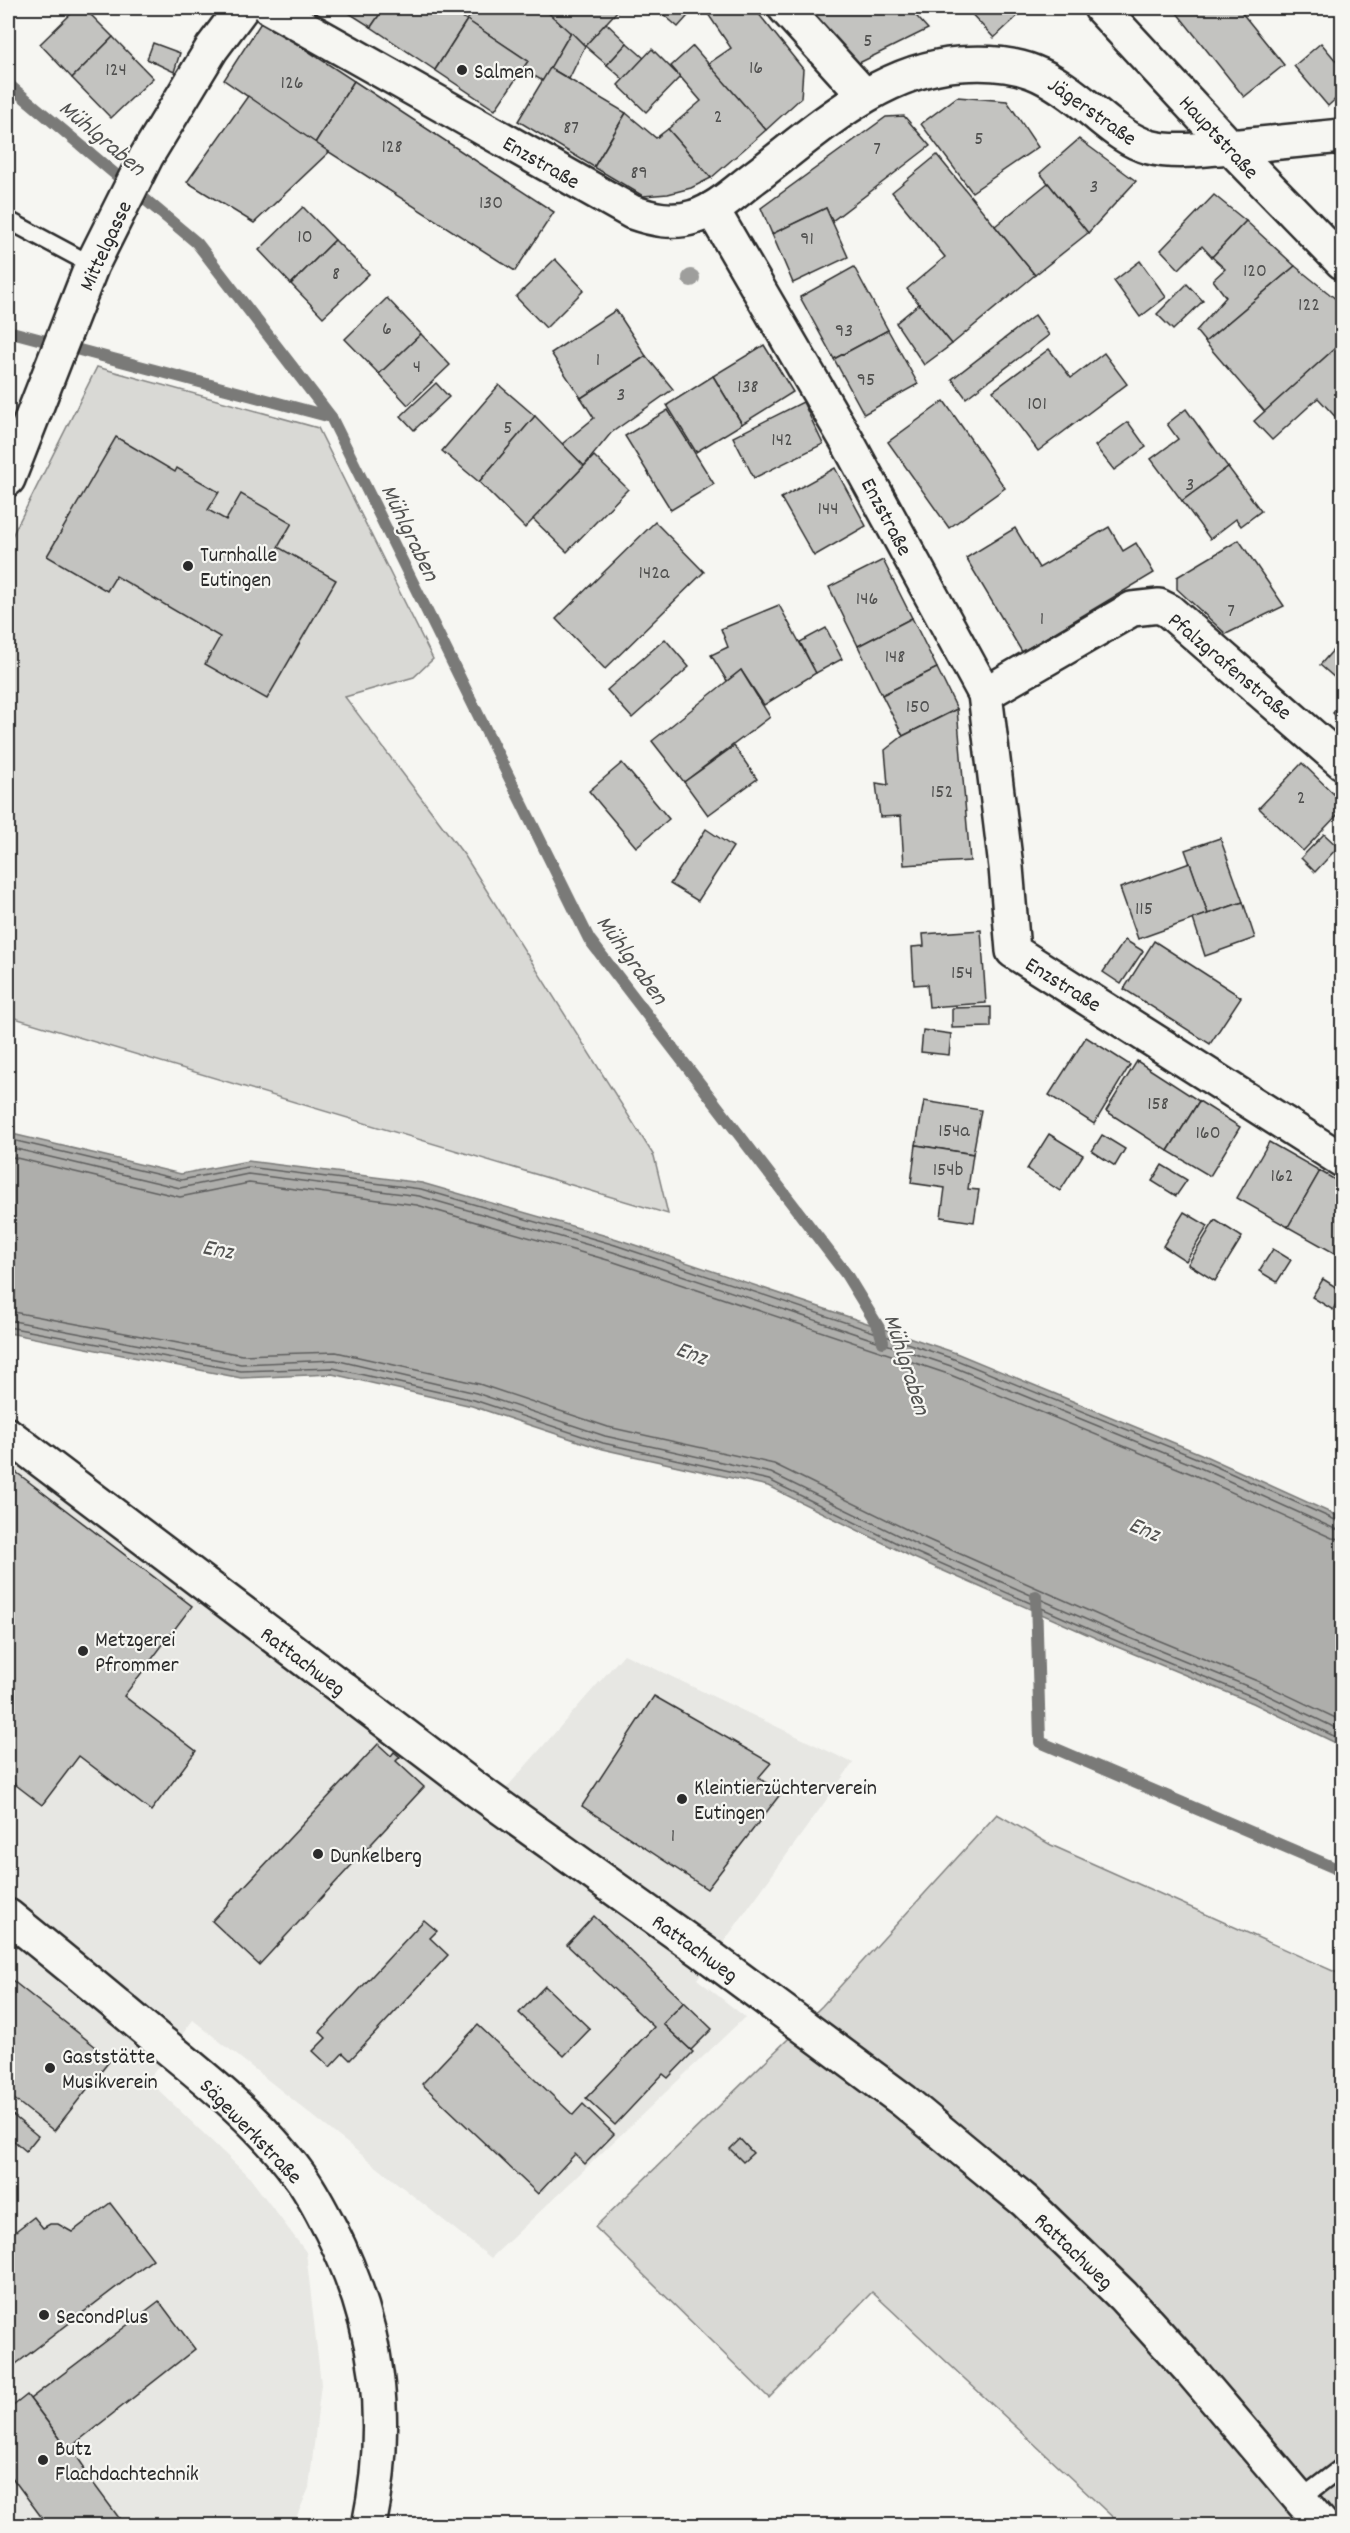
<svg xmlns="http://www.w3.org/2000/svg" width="1350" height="2533" font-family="Dekko,sans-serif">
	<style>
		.built { fill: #e7e7e3 }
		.garden { fill: #d9d9d5; stroke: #828280; stroke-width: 1.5 }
		.water { fill: #aeaeab; stroke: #7a7a78; stroke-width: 1.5 }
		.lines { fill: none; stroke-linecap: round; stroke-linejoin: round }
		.shore { stroke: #5f5f5e; stroke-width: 1.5 }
		.stream { stroke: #7a7a78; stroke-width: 12 }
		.building { fill: #c3c3c0; stroke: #2b2b2b; stroke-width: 1.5 }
		.service-casing { stroke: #2b2b2b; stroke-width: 21 }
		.minor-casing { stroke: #2b2b2b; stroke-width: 38 }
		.tertiary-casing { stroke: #2b2b2b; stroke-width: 38 }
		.service { stroke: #f6f6f2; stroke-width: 16 }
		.minor { stroke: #f6f6f2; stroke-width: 33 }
		.tertiary { stroke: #f6f6f2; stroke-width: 33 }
		.tree { fill: #9e9e9c }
		.poi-dot { fill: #2b2b2b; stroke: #f6f6f2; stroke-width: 2 }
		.labels { text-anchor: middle; stroke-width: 4.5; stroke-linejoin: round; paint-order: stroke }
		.number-label { font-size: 20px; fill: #515150 }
		.poi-label { font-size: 22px; fill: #2b2b2b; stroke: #f6f6f2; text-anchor: start }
		.street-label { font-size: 22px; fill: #2b2b2b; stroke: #f6f6f2 }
		.water-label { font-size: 24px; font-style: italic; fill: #525251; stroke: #f6f6f2 }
	</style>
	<rect width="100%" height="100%" fill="#f6f6f2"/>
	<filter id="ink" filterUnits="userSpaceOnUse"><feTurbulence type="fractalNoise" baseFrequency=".0167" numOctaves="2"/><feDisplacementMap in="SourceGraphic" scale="12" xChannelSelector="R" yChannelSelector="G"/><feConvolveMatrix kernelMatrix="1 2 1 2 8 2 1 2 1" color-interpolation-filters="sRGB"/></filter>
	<g filter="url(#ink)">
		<path class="built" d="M8,1451L487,1810L624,1654L853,1763L697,1979L745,2017L491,2258L193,2020L148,2080L250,2178L306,2252L321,2384L309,2488L293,2525H8Z"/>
		<g class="garden">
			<path d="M97,367L318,428L433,659L414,677L345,697L465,856L654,1156L668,1214L8,1016V544Z"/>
			<path d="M997,1814L1051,1845L1342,1975V2525H1121L872,2292L769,2398L595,2227L822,2006Z"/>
		</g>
		<path class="water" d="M8,1133L181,1174L248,1161L422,1183L617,1239L956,1353L1201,1454L1342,1518V1746L1253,1703L1098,1639L912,1557L768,1486L602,1449L472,1406L332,1374L241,1378L8,1333Z"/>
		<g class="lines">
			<g class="shore">
				<path d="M8,1139L181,1180L248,1167L421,1189L615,1245L954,1359L1199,1459L1342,1523"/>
				<path d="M8,1147L180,1188L248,1174L419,1196L613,1252L951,1366L1196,1466L1335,1529L1342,1530"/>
				<path d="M8,1156L180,1197L249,1183L417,1205L611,1261L948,1374L1192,1474L1332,1538L1342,1539"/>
				<path d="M8,1311L242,1355L336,1352L479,1384L608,1427L774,1464L922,1537L1107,1619L1262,1683L1342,1721"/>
				<path d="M8,1320L241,1364L335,1360L476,1393L605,1436L771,1473L918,1545L1103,1627L1259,1691L1342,1731"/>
				<path d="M8,1327L241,1371L333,1368L474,1400L603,1443L769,1480L915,1552L1100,1634L1256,1698L1342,1740"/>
			</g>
			<g class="stream">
				<path d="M8,84L197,243L331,417"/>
				<path d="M8,331L331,417L589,939L846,1274L879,1328L883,1342"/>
				<path d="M1036,1596L1040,1742L1342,1871"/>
			</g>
		</g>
		<g class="building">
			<path d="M77,8H84L113,37L72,78L40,44Z"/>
			<path d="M341,8H384L371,27Z"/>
			<path d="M384,8H448L467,20L435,70L371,27Z"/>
			<path d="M477,8H543L571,32L543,81L522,69L528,61L467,20Z"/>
			<path d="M543,8H620L585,46Z"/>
			<path d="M656,8H695L678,27Z"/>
			<path d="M711,8H754L803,69L801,98L766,130L708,64L731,48L706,11Z"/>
			<path d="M822,8H909L928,29L857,64L812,14Z"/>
			<path d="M966,8H1026L994,38Z"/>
			<path d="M1173,8H1238L1284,65L1244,97Z"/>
			<path d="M467,20L528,61L495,110L435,70Z"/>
			<path d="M262,21L354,81L315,143L224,80Z"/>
			<path d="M606,23L627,43L607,65L585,46Z"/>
			<path d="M571,32L585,46L569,79L550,68Z"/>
			<path d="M113,37L153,78L111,118L72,78Z"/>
			<path d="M153,43L180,53L174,72L147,59Z"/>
			<path d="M627,43L644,58L624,80L607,65Z"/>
			<path d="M1321,43L1342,68V93L1328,106L1294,66Z"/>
			<path d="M693,46L766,130L711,178L668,129L701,101L671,66Z"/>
			<path d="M652,49L680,77L646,112L618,85Z"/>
			<path d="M550,68L626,113L594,167L518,121Z"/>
			<path d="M354,81L554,212L515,271L315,143Z"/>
			<path d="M248,96L329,152L254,223L187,182Z"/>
			<path d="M957,97L1007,101L1038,147L972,192L921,124Z"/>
			<path d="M626,113L656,138L668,129L711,178L691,188L668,194L643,196L594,167Z"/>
			<path d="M904,116L930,146L832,221L826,208L772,234L761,208L886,117Z"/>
			<path d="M1079,139L1136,181L1088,233L1040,173Z"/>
			<path d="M937,155L1035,275L952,344L907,289L945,257L892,192Z"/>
			<path d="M1048,183L1088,233L1035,275L995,226Z"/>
			<path d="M1214,195L1246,221L1212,257L1202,246L1179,269L1161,250Z"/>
			<path d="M303,207L335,240L291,284L259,250Z"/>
			<path d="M826,208L848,257L793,283L772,234Z"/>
			<path d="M1246,221L1295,266L1205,342L1196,331L1226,297L1213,280L1225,269L1212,257Z"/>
			<path d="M335,240L369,274L323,317L291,284Z"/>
			<path d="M555,259L584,290L546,328L516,297Z"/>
			<path d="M1140,261L1166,297L1140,317L1114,281Z"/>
			<path d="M1295,266L1342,304V342L1265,412L1205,342Z"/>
			<path d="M854,267L888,330L834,359L800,297Z"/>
			<path d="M1187,284L1203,301L1173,330L1157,314Z"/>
			<path d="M387,298L421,334L379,374L345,339Z"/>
			<path d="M919,304L952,344L924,365L896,323Z"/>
			<path d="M616,310L646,356L581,398L551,353Z"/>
			<path d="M1035,315L1049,335L966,398L952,379Z"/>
			<path d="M888,330L918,384L864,414L834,359Z"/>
			<path d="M421,334L450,365L408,405L379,374Z"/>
			<path d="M1342,342V424L1318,398L1272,440L1254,421Z"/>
			<path d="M764,345L793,392L742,424L713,376Z"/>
			<path d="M1049,349L1071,378L1104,353L1127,384L1038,451L993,391Z"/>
			<path d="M646,356L673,389L611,433L584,466L562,444L594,418L581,398Z"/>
			<path d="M713,376L742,424L696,452L667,405Z"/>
			<path d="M436,383L449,397L414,430L401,416Z"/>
			<path d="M499,385L535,416L479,482L442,451Z"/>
			<path d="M944,401L1005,488L949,528L888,442Z"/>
			<path d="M803,402L823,444L754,478L733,437Z"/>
			<path d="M1186,409L1228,467L1182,501L1151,459L1178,439L1167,424Z"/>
			<path d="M668,410L714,484L671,510L625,436Z"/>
			<path d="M535,416L584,466L525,528L479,482Z"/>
			<path d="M1128,422L1146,447L1114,470L1095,446Z"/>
			<path d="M116,437L175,472L177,468L219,492L208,510L226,520L241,494L292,523L278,547L336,580L267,699L205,664L220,637L116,576L107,591L47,556Z"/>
			<path d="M594,456L628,489L567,552L533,519Z"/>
			<path d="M1228,467L1261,511L1241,526L1236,519L1210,539L1182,501Z"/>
			<path d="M835,468L866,526L814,556L781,498Z"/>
			<path d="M655,522L704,572L605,669L556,619Z"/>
			<path d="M1109,527L1123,551L1136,543L1154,573L1022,652L966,558L1015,528L1039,568Z"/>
			<path d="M1239,540L1284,606L1226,634L1177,589V577Z"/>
			<path d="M883,560L912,618L858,646L829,587Z"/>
			<path d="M779,605L816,673L764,705L741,670L727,681L711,655L728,647L721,629Z"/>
			<path d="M912,618L937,668L882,695L858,646Z"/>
			<path d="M826,628L842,659L816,673L800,642Z"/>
			<path d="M665,639L689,667L632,718L607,690Z"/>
			<path d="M1341,641L1342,642V684L1320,665Z"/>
			<path d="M937,668L957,709L903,736L882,695Z"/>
			<path d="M741,670L770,717L684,782L652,741Z"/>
			<path d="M1342,703V722L1333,713Z"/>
			<path d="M957,709L970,861L904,865L901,816L880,817L876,783L888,785L885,750L903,736Z"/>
			<path d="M734,746L757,779L708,815L684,782Z"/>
			<path d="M622,763L669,819L636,847L589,791Z"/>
			<path d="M1302,763L1342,802V810L1303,851L1259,808Z"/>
			<path d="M706,829L733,847L698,901L670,884Z"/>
			<path d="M1324,834L1338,847L1315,872L1301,858Z"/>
			<path d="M1220,838L1243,902L1208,914L1185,850Z"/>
			<path d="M1190,863L1208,914L1138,939L1120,888Z"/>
			<path d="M1243,902L1255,938L1205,956L1193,919Z"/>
			<path d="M981,930L986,1003L929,1007L927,984L914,985L912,947L924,946L923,934Z"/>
			<path d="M1125,940L1143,951L1121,984L1103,972Z"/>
			<path d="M1154,941L1241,997L1210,1044L1124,989Z"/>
			<path d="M991,1007V1027L952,1028V1008Z"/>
			<path d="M923,1030L951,1034L949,1055L921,1052Z"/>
			<path d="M1086,1037L1130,1065L1094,1124L1049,1095Z"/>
			<path d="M1137,1061L1199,1101L1168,1151L1106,1111Z"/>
			<path d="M924,1101L981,1110L973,1154L916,1145Z"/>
			<path d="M1199,1101L1240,1127L1210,1176L1168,1151Z"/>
			<path d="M1049,1134L1083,1155L1060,1191L1027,1169Z"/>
			<path d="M1102,1135L1125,1149L1115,1166L1092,1151Z"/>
			<path d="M1269,1142L1320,1171L1288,1227L1237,1198Z"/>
			<path d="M916,1145L973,1154L968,1189L979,1190L974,1222L941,1217L945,1188L911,1183Z"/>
			<path d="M1162,1165L1187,1180L1176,1196L1152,1181Z"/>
			<path d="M1320,1171L1342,1184V1243L1336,1254L1288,1227Z"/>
			<path d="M1184,1212L1208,1226L1186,1261L1163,1246Z"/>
			<path d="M1215,1220L1242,1237L1215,1281L1188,1264Z"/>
			<path d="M1273,1249L1291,1260L1277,1282L1259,1271Z"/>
			<path d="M1323,1279L1342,1291L1333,1310L1312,1297Z"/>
			<path d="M8,1466L192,1606L124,1696L196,1751L151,1811L79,1756L42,1805L8,1779Z"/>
			<path d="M654,1696L771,1763L758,1778L782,1792L707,1889L582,1806Z"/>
			<path d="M378,1744L391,1756L394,1752L400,1757L396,1761L424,1787L259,1965L212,1921Z"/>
			<path d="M594,1916L684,2002L663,2024L693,2052L668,2078L663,2074L615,2125L586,2098L654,2027L567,1945Z"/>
			<path d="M424,1920L437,1931L430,1938L448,1955L350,2060L343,2053L330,2067L313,2051L326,2038L320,2032Z"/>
			<path d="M8,1977L111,2059L54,2131L8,2094Z"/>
			<path d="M545,1986L590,2029L564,2056L519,2013Z"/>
			<path d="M684,2002L712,2029L691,2050L663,2024Z"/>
			<path d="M478,2025L573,2115L583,2104L614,2134L585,2164L575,2154L538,2194L422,2084Z"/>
			<path d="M9,2112L38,2136L26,2151L8,2136Z"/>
			<path d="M740,2139L753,2153L743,2162L730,2149Z"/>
			<path d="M110,2203L153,2259L8,2370V2237L34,2217L43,2228L50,2224H58L72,2232Z"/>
			<path d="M159,2301L195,2349L68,2449L30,2399Z"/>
			<path d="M27,2395L71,2453L73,2451L84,2467L82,2468L125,2526H48L8,2472V2410Z"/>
		</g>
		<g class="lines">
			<defs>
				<g id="service">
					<path d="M8,220L92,265"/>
					<path d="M1300,2499L1342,2467"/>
				</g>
				<g id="minor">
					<path d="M270,8L632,212C652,219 673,224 694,217C717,210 736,191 755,177C816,131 879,70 959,64C1021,59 1049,74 1095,113C1111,126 1128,141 1149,147C1175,154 1203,149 1230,147"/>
					<path d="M785,8L864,95"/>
					<path d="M712,209L847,441L985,694L1006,867L1013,951L1342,1160"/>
					<path d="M8,479L92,265L146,157L212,48L242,8"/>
					<path d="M985,694L1132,609L1159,606L1169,611L1342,762"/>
					<path d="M8,1435L474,1788L702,1951L904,2101L963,2150L1025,2201L1123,2296L1193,2373L1323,2526"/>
					<path d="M8,1916C60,1958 111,2000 162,2043C210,2082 263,2125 299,2175C312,2192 321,2211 331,2230C379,2326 391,2420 369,2526"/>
				</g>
				<g id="tertiary">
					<path d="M1101,8L1230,147L1342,262"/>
					<path d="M1230,147L1342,136"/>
				</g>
			</defs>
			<use href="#service" class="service-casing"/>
			<use href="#minor" class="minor-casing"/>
			<use href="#tertiary" class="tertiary-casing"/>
			<use href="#service" class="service"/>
			<use href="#minor" class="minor"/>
			<use href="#tertiary" class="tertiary"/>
		</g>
		<circle class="tree" cx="691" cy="278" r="9"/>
	</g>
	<g class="poi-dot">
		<circle cx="462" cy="70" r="6"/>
		<circle cx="188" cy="566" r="6"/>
		<circle cx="83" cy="1651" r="6"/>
		<circle cx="682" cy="1799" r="6"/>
		<circle cx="318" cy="1854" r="6"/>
		<circle cx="50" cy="2068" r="6"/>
		<circle cx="44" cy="2315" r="6"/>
		<circle cx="43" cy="2460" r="6"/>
	</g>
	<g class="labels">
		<g class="number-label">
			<text x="868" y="46">5</text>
			<text x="756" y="73">16</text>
			<text x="116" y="75">124</text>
			<text x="292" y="88">126</text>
			<text x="718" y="122">2</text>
			<text x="571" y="133">87</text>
			<text x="979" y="144">5</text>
			<text x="392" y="152">128</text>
			<text x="877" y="154">7</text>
			<text x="639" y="178">89</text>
			<text x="1094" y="192">3</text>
			<text x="491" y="208">130</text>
			<text x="305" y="242">10</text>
			<text x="807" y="244">91</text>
			<text x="1255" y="276">120</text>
			<text x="336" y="279">8</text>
			<text x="1309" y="310">122</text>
			<text x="387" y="334">6</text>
			<text x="844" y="336">93</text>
			<text x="598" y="365">1</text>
			<text x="417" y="372">4</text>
			<text x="866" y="385">95</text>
			<text x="748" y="392">138</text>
			<text x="621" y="400">3</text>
			<text x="1037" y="409">101</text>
			<text x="508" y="433">5</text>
			<text x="782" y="445">142</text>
			<text x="1190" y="490">3</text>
			<text x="828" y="514">144</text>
			<text x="654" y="578">142a</text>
			<text x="867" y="604">146</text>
			<text x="1231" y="616">7</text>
			<text x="1042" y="624">1</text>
			<text x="895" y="662">148</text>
			<text x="918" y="712">150</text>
			<text x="942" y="797">152</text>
			<text x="1301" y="803">2</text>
			<text x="1144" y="914">115</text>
			<text x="962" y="978">154</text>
			<text x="1158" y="1109">158</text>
			<text x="954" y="1136">154a</text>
			<text x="1208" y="1138">160</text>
			<text x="948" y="1175">154b</text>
			<text x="1282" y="1181">162</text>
			<text x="673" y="1841">1</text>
		</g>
		<g class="poi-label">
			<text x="474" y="78">Salmen</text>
			<text x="200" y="561">Turnhalle<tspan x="200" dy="25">Eutingen</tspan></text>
			<text x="95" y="1646">Metzgerei<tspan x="95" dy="25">Pfrommer</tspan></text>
			<text x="694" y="1794">Kleintierzüchterverein<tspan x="694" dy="25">Eutingen</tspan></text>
			<text x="330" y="1862">Dunkelberg</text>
			<text x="62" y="2063">Gaststätte<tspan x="62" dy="25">Musikverein</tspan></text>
			<text x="56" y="2323">SecondPlus</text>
			<text x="55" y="2455">Butz<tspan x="55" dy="25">Flachdachtechnik</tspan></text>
		</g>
		<g class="street-label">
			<text transform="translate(1093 110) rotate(35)" y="8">Jägerstraße</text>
			<text transform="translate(1220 136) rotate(47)" y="8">Hauptstraße</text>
			<text transform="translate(542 161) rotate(30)" y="8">Enzstraße</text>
			<text transform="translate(104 245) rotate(-65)" y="8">Mittelgasse</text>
			<text transform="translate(888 516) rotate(62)" y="8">Enzstraße</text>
			<text transform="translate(1231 665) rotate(40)" y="8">Pfalzgrafenstraße</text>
			<text transform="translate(1064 983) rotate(32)" y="8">Enzstraße</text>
			<text transform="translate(304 1660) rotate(37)" y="8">Rattachweg</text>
			<text transform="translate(696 1947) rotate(36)" y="8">Rattachweg</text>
			<text transform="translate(252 2130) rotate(46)" y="8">Sägewerkstraße</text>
			<text transform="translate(1075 2250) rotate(44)" y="8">Rattachweg</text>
		</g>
		<g class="water-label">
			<text transform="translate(103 137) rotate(40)" y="8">Mühlgraben</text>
			<text transform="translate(411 532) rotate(64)" y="8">Mühlgraben</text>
			<text transform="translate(633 959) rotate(54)" y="8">Mühlgraben</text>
			<text transform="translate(218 1248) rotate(11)" y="8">Enz</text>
			<text transform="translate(692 1352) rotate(21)" y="8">Enz</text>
			<text transform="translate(908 1364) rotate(72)" y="8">Mühlgraben</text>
			<text transform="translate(1145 1528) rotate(23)" y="8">Enz</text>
		</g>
	</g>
	<rect width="1350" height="2533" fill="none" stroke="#f6f6f2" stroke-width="30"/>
	<rect x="15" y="15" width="1320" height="2503" fill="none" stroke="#2b2b2b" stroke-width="2" filter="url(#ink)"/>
</svg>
